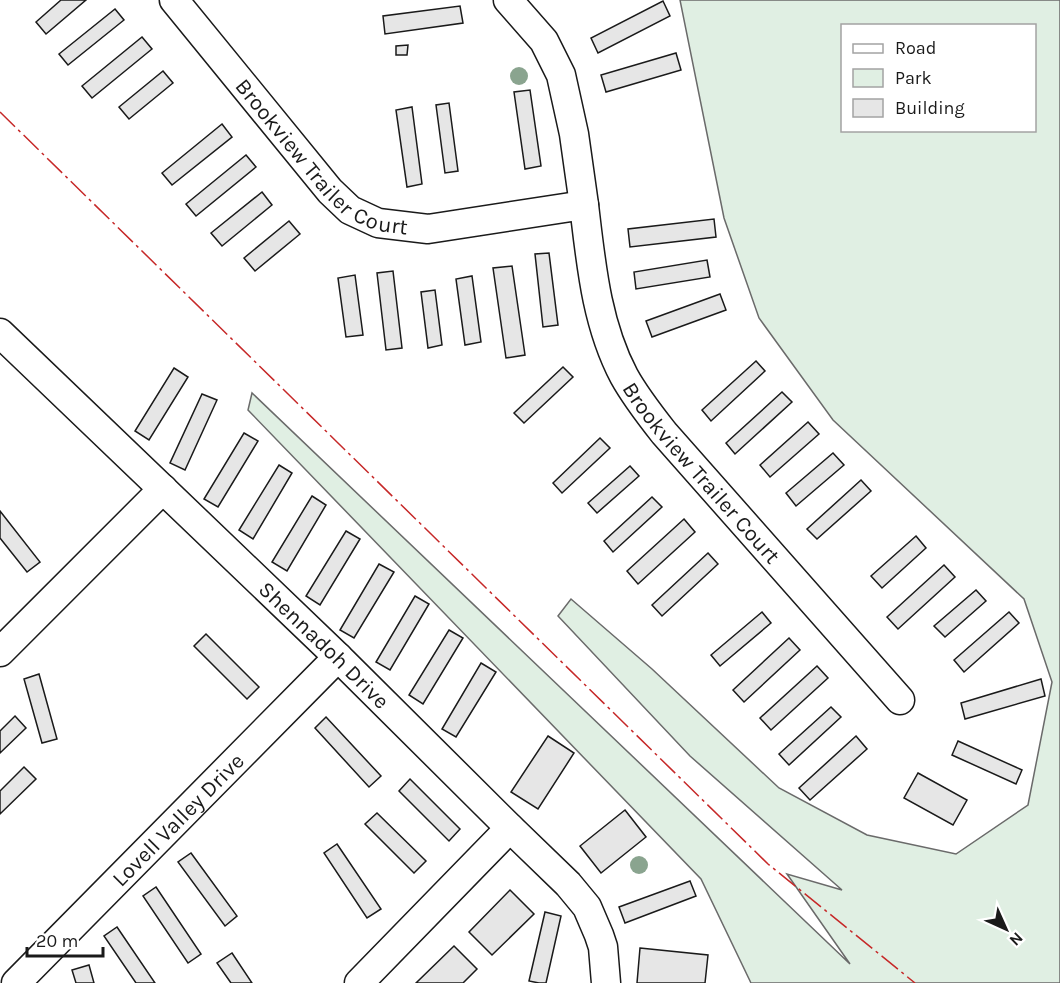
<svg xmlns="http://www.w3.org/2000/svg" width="1060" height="983" font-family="Karla,sans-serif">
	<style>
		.green { fill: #e0efe3; stroke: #6a6a6a; stroke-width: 1.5; fill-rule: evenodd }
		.building { fill: #e6e6e6; stroke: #1a1a1a; stroke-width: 1.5 }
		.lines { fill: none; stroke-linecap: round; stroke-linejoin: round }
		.minor-casing { stroke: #1a1a1a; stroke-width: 31 }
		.minor { stroke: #fff; stroke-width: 28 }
		.power { stroke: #c62828; stroke-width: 1.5; stroke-dasharray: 21 4.5 3 4.5; stroke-linecap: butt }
		.tree { fill: #8aa48f }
		.labels { text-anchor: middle; stroke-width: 4.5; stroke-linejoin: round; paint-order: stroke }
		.street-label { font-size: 22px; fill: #1a1a1a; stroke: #fff }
	</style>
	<rect width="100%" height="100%" fill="#fff"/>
	<path class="green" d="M680,0H1060V983H751L701,879L248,410L252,393L850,964L787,874L842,890L690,756L558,616L571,599L652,669L779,788L867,835L956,854L1028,805L1052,682L1024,599L833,420L759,318L724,218ZM842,26H1034V130H842Z"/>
	<g class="building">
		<path d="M61,0H86L46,34L36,22Z"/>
		<path d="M663,1L670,16L598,53L591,38Z"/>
		<path d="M460,6L463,23L385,34L383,16Z"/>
		<path d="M115,9L124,20L68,65L59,54Z"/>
		<path d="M142,37L152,49L92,98L82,86Z"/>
		<path d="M408,45L407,55H396V46Z"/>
		<path d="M676,53L681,70L606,92L601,75Z"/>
		<path d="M163,71L173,83L129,119L119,107Z"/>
		<path d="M530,90L541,166L525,169L514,92Z"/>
		<path d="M449,103L458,171L445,173L436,105Z"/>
		<path d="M412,107L422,184L407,187L396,110Z"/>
		<path d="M222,124L232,137L172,185L162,173Z"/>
		<path d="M246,155L256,167L196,216L186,204Z"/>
		<path d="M262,192L272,205L222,246L211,233Z"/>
		<path d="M714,219L716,237L630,247L628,229Z"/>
		<path d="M289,221L300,234L255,271L244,258Z"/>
		<path d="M549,253L558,325L543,327L535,254Z"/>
		<path d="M707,260L710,277L636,289L634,272Z"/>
		<path d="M512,266L525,355L506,358L493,268Z"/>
		<path d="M393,271L402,348L386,350L377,273Z"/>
		<path d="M355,275L363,335L346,337L338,278Z"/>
		<path d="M472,276L481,342L465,345L456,279Z"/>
		<path d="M435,290L442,345L428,348L421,292Z"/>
		<path d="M720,294L726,310L652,337L646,321Z"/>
		<path d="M756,361L765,371L711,421L702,410Z"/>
		<path d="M563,367L573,377L524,423L514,413Z"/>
		<path d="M174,368L188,377L149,440L135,431Z"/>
		<path d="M782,392L792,402L735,454L726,443Z"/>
		<path d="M202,394L217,400L185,470L170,463Z"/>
		<path d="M808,422L819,434L770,477L760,465Z"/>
		<path d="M244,433L258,441L218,507L204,499Z"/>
		<path d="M600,438L610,448L562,493L553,483Z"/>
		<path d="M833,453L844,465L796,506L786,493Z"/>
		<path d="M279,465L292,473L253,539L239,530Z"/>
		<path d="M630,466L639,476L597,513L588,503Z"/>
		<path d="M861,480L871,491L817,539L807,529Z"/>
		<path d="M312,496L326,505L287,571L272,562Z"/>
		<path d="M652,497L662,507L613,552L604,541Z"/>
		<path d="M0,511L40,562L27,572L0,538Z"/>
		<path d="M684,519L695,532L638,584L627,571Z"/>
		<path d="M346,531L360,539L320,605L306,596Z"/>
		<path d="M916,536L926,548L882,588L871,576Z"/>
		<path d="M708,553L718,564L662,616L652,605Z"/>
		<path d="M379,564L394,572L354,638L340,630Z"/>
		<path d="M944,565L955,577L898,629L887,617Z"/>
		<path d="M976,590L986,601L945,637L934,626Z"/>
		<path d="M415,596L429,604L390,670L376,662Z"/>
		<path d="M762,612L771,623L720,666L711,655Z"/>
		<path d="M1009,612L1019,623L964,672L954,660Z"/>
		<path d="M449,630L463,638L423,704L409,695Z"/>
		<path d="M206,634L259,687L247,699L194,646Z"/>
		<path d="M789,638L800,650L744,702L733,690Z"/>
		<path d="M481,663L496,672L456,737L442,729Z"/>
		<path d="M817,666L828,678L771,730L760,718Z"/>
		<path d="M39,674L57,739L42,743L24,679Z"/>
		<path d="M1041,679L1045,696L965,719L961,703Z"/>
		<path d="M831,707L841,717L789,765L779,754Z"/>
		<path d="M15,716L26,728L0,753V731Z"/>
		<path d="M326,717L381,776L369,787L315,728Z"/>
		<path d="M548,736L574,753L538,809L511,792Z"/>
		<path d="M856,736L867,749L810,800L799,788Z"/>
		<path d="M958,741L1022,770L1016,784L952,755Z"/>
		<path d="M24,767L36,779L0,814V791Z"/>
		<path d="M918,773L967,800L953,825L904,798Z"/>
		<path d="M410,779L460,829L449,841L399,791Z"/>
		<path d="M625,810L646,837L601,873L580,846Z"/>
		<path d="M377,813L426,861L414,873L365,824Z"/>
		<path d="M337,844L381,909L367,918L324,853Z"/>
		<path d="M191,853L237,916L225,926L178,862Z"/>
		<path d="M690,881L696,896L625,923L619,907Z"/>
		<path d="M156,887L201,954L188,963L143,896Z"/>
		<path d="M510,890L534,914L492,955L469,932Z"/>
		<path d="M545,912L561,916L546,983H539L529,981Z"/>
		<path d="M117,927L155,983H136L104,936Z"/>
		<path d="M454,946L477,969L463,983H416Z"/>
		<path d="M640,948L708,955L705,983H637Z"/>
		<path d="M232,953L252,983H231L217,963Z"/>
		<path d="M89,965L94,983H76L72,970Z"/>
	</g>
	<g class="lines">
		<defs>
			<g id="minor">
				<path id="s1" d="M174,0L330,191L350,210L378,223L428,229L584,205C591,263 596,323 624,376C635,396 649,414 664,433L900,700"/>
				<path d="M508,0L544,41L561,75L574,134L584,205"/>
				<path id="s2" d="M0,333L338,657L510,828L568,884L587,907L599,935L603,947L606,983"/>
				<path d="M0,652L163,489"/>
				<path id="s3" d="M16,983L338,657"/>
				<path d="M359,983L510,828"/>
			</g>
		</defs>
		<use href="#minor" class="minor-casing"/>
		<use href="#minor" class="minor"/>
		<path class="power" d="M0,112L768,864L915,983"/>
	</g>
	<g class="tree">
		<circle cx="519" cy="76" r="9"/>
		<circle cx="639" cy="865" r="9"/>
	</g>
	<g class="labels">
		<g class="street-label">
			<text dy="8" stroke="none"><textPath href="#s1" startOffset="220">Brookview Trailer Court</textPath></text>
			<text dy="8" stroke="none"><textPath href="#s1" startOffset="814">Brookview Trailer Court</textPath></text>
			<text dy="8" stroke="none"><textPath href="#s2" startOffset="450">Shennadoh Drive</textPath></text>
			<text dy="8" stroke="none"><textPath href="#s3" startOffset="230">Lovell Valley Drive</textPath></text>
		</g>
	</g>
	<rect x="841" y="24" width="195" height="108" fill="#ffffff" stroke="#a3a3a3" stroke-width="1.5"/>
	<rect x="853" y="44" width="30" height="9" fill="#ffffff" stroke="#a3a3a3" stroke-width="1.5"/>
	<text x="895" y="54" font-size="18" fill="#1a1a1a">Road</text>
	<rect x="853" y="69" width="30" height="18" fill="#e0efe3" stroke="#a3a3a3" stroke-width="1.5"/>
	<text x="895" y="84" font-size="18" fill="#1a1a1a">Park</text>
	<rect x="853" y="99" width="30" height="18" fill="#e6e6e6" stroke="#a3a3a3" stroke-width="1.5"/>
	<text x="895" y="114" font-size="18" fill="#1a1a1a">Building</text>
	<g transform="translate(1006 929) rotate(135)" stroke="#ffffff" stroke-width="4.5" paint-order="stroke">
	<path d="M0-4.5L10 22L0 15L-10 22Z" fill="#1a1a1a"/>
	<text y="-9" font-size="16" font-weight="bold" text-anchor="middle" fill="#1a1a1a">N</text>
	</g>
	<path d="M27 947v9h76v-9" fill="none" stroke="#1a1a1a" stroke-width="3"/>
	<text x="36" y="947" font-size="18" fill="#1a1a1a" stroke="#ffffff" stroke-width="4.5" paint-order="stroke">20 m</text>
</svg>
